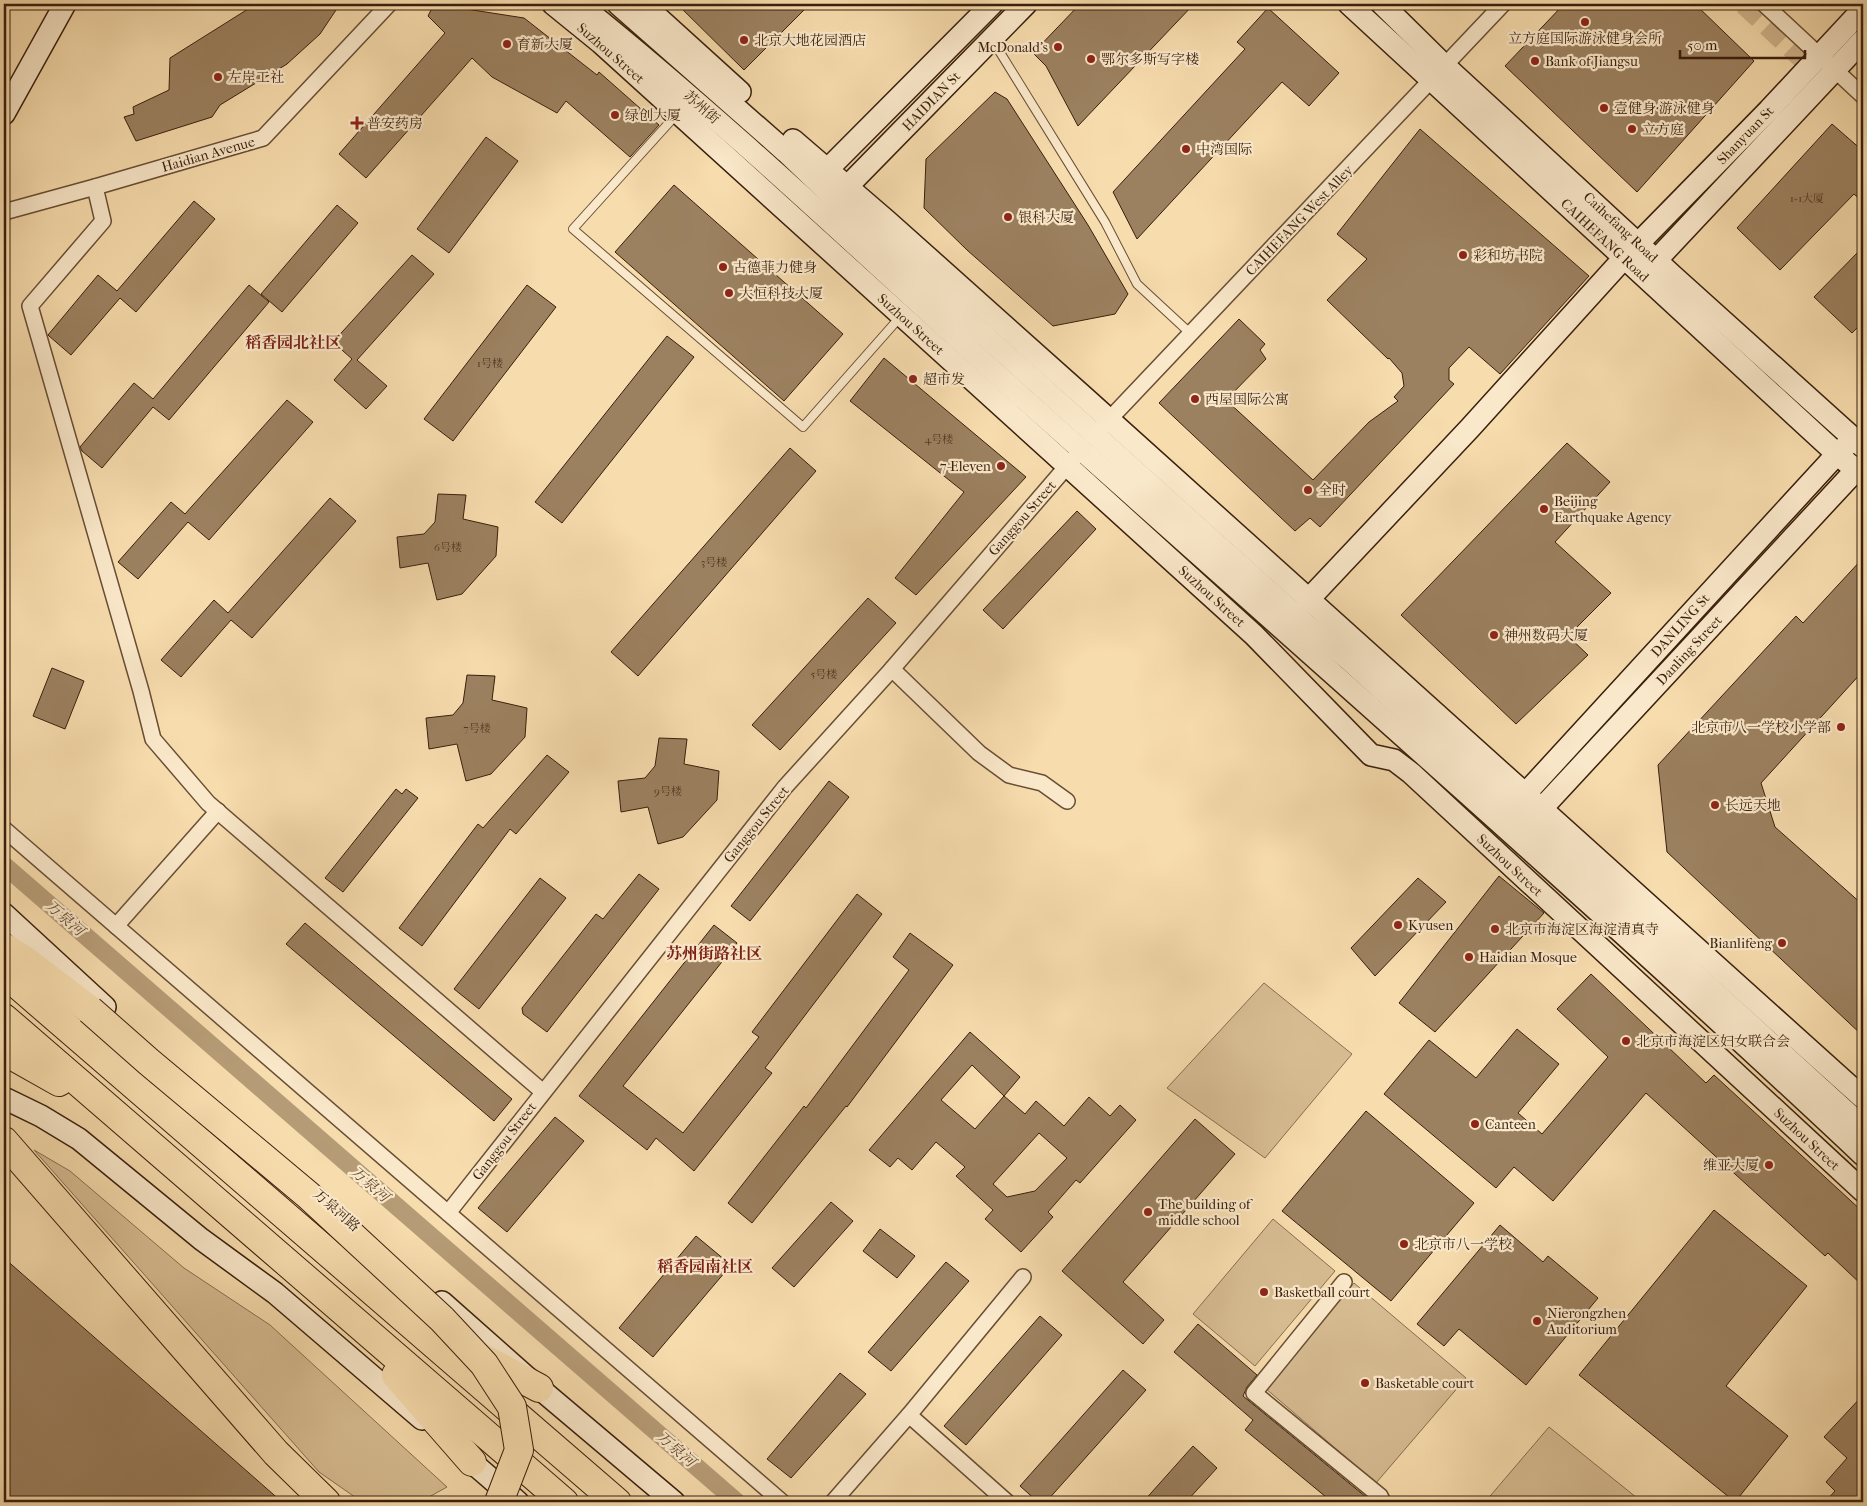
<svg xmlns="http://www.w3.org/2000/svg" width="1867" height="1506" font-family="'IM FELL French Canon','Noto Serif SC',serif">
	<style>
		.green { fill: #d7bc92; stroke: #886e4f }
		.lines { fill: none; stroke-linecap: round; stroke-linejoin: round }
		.canal { stroke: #b69c76; stroke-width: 18 }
		.building { fill: #9c8160; stroke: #391f0c; fill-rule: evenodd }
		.secondary-tunnel { stroke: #d1b68d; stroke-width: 21; stroke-dasharray: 21 11; stroke-linecap: butt }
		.lane-casing { stroke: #684e34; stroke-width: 10 }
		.street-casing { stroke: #684e34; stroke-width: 18 }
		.secondary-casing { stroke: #391f0c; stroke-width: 24 }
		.highway-casing { stroke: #391f0c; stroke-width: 30 }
		.lane { stroke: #fae8ca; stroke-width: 8 }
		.street { stroke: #fae8ca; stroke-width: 15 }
		.secondary { stroke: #fae8ca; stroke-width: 21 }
		.highway { stroke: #f7dcad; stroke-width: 28 }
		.highway-bridge-casing { stroke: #391f0c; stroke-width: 30; stroke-linecap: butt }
		.highway-bridge { stroke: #f7dcad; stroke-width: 28 }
		.poi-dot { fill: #8f2418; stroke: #fae8ca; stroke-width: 2 }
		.labels { text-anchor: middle; stroke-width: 4.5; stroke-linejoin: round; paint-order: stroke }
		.number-label { font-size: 11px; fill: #523821 }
		.poi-label { font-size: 14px; fill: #391f0c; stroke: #fae8ca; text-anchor: start }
		.street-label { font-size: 14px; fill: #391f0c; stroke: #fae8ca }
		.water-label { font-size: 15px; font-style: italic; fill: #654b31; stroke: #fae8ca }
		.quarter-label { font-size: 16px; font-weight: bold; fill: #7a1f14; stroke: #fae8ca }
	</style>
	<rect width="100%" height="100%" fill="#f7dcad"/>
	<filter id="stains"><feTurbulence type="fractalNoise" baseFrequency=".004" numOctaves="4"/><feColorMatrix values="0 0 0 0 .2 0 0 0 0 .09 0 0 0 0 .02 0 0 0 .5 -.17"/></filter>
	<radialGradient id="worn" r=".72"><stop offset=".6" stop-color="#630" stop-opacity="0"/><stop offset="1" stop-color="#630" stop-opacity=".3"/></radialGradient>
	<g class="green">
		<path d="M1264,983L1352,1054L1265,1158L1167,1088Z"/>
		<path d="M34,1150L70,1171L184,1268L270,1325L447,1487L420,1502H362L319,1472Z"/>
		<path d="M1273,1219L1335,1271L1255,1366L1193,1314Z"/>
		<path d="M1354,1283L1466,1378L1376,1483L1265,1388Z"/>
		<path d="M1549,1427L1642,1502H1485Z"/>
	</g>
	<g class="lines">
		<path class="canal" d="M4,865L737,1502"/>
	</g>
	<g class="building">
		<path d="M256,4H340L320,34L287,64L220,105L212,117L136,141L124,117L134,114L133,107L169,90L170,58Z"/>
		<path d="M434,4L524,18L597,75L599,72L659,125L630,157L566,101L557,113L492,77L472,58L366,178L339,154L445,33L428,16Z"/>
		<path d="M677,4H810L744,70Z"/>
		<path d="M1080,4H1194L1078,126L1046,66L1033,53Z"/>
		<path d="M1564,4H1695L1754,61L1637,192L1505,66Z"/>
		<path d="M1268,8L1339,73L1309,106L1282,82L1137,239L1113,192L1245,49L1237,42Z"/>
		<path d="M995,92L1007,99L1088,225L1128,294L1115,314L1053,326L967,250L924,208L926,159Z"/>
		<path d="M1832,124L1863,151V202L1854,194L1780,270L1737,228Z"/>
		<path d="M1420,129L1589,276L1500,374L1469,347L1449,368V380L1454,384L1320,527L1310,518L1295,531L1159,403L1239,319L1265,344L1260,350L1266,359L1226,400L1313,480L1369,422L1398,401L1394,397L1404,386L1402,373L1389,358L1388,359L1327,300L1367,259L1337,234Z"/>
		<path d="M486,137L518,161L449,253L417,229Z"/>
		<path d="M674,185L843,334L784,401L615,252Z"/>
		<path d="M194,201L215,219L136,312L120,298L71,355L49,336L48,335L98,275L117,291Z"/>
		<path d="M337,205L358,223L282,312L261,294Z"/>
		<path d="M1863,247V322L1852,333L1814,297Z"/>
		<path d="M412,255L434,274L357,360L387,386L366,409L334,380L352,359L333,342Z"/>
		<path d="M249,285L269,302L169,420L153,407L102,468L82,451L80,447L134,383L153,399Z"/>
		<path d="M527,285L556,307L453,441L424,419Z"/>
		<path d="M667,336L694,357L562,523L535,502Z"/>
		<path d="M884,358L1026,477L916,595L895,578L964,492L850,401Z"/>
		<path d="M287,400L313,422L209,540L188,522L138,579L118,562L171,502L185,514Z"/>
		<path d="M1567,443L1610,482L1555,542L1611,593L1568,636L1588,655L1516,724L1401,615Z"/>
		<path d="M790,448L816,471L638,676L611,652Z"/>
		<path d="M438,494L466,495L463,519L498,527L496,556L462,594L437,600L428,563L400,568L397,537L424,534L435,522Z"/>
		<path d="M330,498L356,521L252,638L231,620L181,677L161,660L214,600L228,613Z"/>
		<path d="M1077,511L1096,529L1003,629L983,610Z"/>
		<path d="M1863,558V671L1761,783L1775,827L1863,905V1036L1667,852L1658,765L1796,616L1803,623Z"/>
		<path d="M868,598L896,623L780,750L752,725Z"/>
		<path d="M52,668L84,681L65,729L33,716Z"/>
		<path d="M467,675L495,676L492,700L527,708L525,737L491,774L466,781L457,744L429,749L426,718L453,715L463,703Z"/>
		<path d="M659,738L687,739L684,764L719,771L717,800L683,837L658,844L648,807L621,812L618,781L645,778L655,766Z"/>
		<path d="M547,755L569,772L516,834L510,829L422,946L399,928L478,824L483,828Z"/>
		<path d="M829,781L849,797L750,921L731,906Z"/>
		<path d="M396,789L402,794L406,789L418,798L343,892L325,878Z"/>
		<path d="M639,874L659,889L547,1032L523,1014L522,1008L596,914L603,919Z"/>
		<path d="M1499,876L1544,913L1435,1032L1399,1003Z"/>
		<path d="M540,878L566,898L479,1009L454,989Z"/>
		<path d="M1418,878L1446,902L1375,976L1351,948Z"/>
		<path d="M857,894L882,914L765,1068L772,1073L694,1171L656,1138L647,1150L579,1096L714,925L737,943L623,1086L683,1133L759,1037L752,1032Z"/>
		<path d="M305,923L512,1099L494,1121L286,944Z"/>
		<path d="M910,933L953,965L847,1107L846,1106L752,1223L728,1203L804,1106L806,1108L909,970L893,957Z"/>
		<path d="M1591,974L1706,1083L1714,1075L1863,1212V1286L1828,1253L1825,1256L1646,1093L1553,1201L1514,1167L1496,1188L1384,1094L1429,1040L1476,1078L1517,1029L1559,1064L1518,1113L1542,1134L1608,1057L1557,1009Z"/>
		<path d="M970,1032L1020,1077L1004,1096L1025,1114L1036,1101L1064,1126L1089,1097L1110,1116L1120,1105L1136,1120L1080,1183L1076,1180L1048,1212L1053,1217L1021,1252L985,1219L993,1210L956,1176L965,1167L936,1142L912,1170L898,1158L890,1167L869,1150ZM972,1065L1004,1096L975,1129L941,1100ZM1039,1133L1067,1158L1035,1191L1007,1197L993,1184Z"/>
		<path d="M1366,1111L1474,1203L1391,1301L1282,1211Z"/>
		<path d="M555,1117L584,1141L507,1232L478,1208Z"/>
		<path d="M1195,1119L1235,1154L1123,1282L1164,1320L1143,1344L1062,1271Z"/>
		<path d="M831,1202L853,1221L794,1287L772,1268Z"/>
		<path d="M1714,1210L1807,1286L1726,1386L1788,1436L1735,1502L1579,1375Z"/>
		<path d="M1500,1225L1543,1262L1548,1256L1598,1298L1526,1385L1459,1329L1444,1346L1417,1324Z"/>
		<path d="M880,1229L915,1256L897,1278L863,1251Z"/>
		<path d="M696,1236L731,1265L653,1357L619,1328Z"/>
		<path d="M4,1258L282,1502H4Z"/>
		<path d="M946,1262L969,1281L891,1371L868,1352Z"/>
		<path d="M1040,1316L1062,1335L966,1445L944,1426Z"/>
		<path d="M1198,1324L1257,1375L1247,1387L1243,1396L1372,1502H1332L1245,1430L1253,1420L1174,1352Z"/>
		<path d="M1123,1370L1146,1390L1046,1502H1038L1020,1486Z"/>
		<path d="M840,1373L866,1394L791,1478L767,1459Z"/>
		<path d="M1863,1395V1502H1825L1835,1491L1826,1482L1847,1458L1824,1437Z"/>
		<path d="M1193,1446L1217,1468L1186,1502H1143Z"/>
	</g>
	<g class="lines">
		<path class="secondary-tunnel" d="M1744,4L1818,73L1863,25"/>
		<defs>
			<g id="lane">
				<path d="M993,41L1105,222L1137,284L1191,334"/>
				<path d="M676,115L573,229L803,427L901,316"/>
			</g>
			<g id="street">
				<path d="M1764,4L1863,96"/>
				<path d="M95,187L103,221L30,306L141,691L153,739L208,803L543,1092"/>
				<path d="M4,212L95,187L263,138L389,4"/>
				<path d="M1103,426L1503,4"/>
				<path d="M892,669L979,753L1009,775L1042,783L1067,801"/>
				<path d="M4,829L782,1502"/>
				<path d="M116,926L218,811"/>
				<path d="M448,1213L785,787L892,669L1074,458"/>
				<path d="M1344,1282L1254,1393L1380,1496L1383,1502"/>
				<path d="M909,1415L1007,1502"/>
				<path d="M833,1502L909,1415L1023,1277"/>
			</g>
			<g id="secondary">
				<path d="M553,4L601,43L1254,635L1371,755L1394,760L1411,773L1863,1191"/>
				<path d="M579,4C746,138 899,288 1059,430C1328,670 1600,908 1863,1155"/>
				<path d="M618,4L786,152L874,236L1311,629L1348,659L1863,1127"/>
				<path d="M643,4L740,92"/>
				<path d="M1349,4L1837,454L1856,470L1863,473"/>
				<path d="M1382,4L1445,66L1673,276L1863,447"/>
				<path d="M4,114L65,4"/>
				<path d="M793,140L887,221L1084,397L1863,1098"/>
				<path d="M818,179L992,4"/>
				<path d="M837,197L1026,4"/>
				<path d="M1648,269L1863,40"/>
				<path d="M1308,600L1470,428L1624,258L1769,110L1863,9"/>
				<path d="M1516,804L1837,454L1848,444"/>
				<path d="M1531,820L1856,470L1863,465"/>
				<path d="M4,914L105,1007"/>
				<path d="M4,1098L41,1116L79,1139L201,1239L275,1293L422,1419"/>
				<path d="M442,1302L539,1388L674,1502"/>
				<path d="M460,1452L518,1502"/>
			</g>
			<g id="highway">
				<path d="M4,947L23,959L90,1010"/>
				<path d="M4,973L617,1502"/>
				<path d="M4,1018L564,1502"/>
				<path d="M4,1051L59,1082"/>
				<path d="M4,1141L276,1453L326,1502"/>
				<path d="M470,1351L539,1388"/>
				<path d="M396,1375L472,1462"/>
			</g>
		</defs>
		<use href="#lane" class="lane-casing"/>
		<use href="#street" class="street-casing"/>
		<use href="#secondary" class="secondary-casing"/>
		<use href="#highway" class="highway-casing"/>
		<use href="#lane" class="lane"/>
		<use href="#street" class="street"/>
		<use href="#secondary" class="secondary"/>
		<use href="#highway" class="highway"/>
		<defs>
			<path id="highway-bridge" d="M90,1010L149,1062L308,1195L442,1319L484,1364L512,1407L519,1450L499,1502"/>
		</defs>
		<use href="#highway-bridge" class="highway-bridge-casing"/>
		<use href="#highway-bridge" class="highway-bridge"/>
	</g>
	<g class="poi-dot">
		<circle cx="1585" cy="22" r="5"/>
		<circle cx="744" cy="40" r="5"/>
		<circle cx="507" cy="44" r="5"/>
		<circle cx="1058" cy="47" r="5"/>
		<circle cx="1091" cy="59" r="5"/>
		<circle cx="1535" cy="61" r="5"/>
		<circle cx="218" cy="77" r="5"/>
		<circle cx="1604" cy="108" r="5"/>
		<circle cx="615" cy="115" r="5"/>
		<path d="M354.5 115.5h5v5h5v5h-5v5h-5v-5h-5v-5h5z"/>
		<circle cx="1632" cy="129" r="5"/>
		<circle cx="1186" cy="149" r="5"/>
		<circle cx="1008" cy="217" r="5"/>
		<circle cx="1463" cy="255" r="5"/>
		<circle cx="723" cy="267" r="5"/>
		<circle cx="729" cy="293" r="5"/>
		<circle cx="913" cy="379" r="5"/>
		<circle cx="1195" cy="399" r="5"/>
		<circle cx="1001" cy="466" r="5"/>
		<circle cx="1308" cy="490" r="5"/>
		<circle cx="1544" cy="509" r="5"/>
		<circle cx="1494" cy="635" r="5"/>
		<circle cx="1841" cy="727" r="5"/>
		<circle cx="1715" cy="805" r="5"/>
		<circle cx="1398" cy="925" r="5"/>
		<circle cx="1495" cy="929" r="5"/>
		<circle cx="1782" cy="943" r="5"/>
		<circle cx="1469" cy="957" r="5"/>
		<circle cx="1626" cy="1041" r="5"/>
		<circle cx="1475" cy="1124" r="5"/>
		<circle cx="1769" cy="1165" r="5"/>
		<circle cx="1148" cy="1212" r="5"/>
		<circle cx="1404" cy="1244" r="5"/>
		<circle cx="1264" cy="1292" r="5"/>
		<circle cx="1537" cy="1321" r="5"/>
		<circle cx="1365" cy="1383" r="5"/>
	</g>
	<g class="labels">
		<g class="number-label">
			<text x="1807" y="202">1+1大厦</text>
			<text x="490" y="367">1号楼</text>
			<text x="939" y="443">4号楼</text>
			<text x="448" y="551">6号楼</text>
			<text x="714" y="566">3号楼</text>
			<text x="824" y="678">5号楼</text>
			<text x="477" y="732">7号楼</text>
			<text x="668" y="795">9号楼</text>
		</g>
		<g class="poi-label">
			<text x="1585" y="43" text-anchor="middle">立方庭国际游泳健身会所</text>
			<text x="754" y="45">北京大地花园酒店</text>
			<text x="517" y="49">育新大厦</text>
			<text x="1048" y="52" text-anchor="end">McDonald's</text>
			<text x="1101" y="64">鄂尔多斯写字楼</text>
			<text x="1545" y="66">Bank of Jiangsu</text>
			<text x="228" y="82">左岸工社</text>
			<text x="1614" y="113">壹健身·游泳健身</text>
			<text x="625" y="120">绿创大厦</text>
			<text x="367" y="128">普安药房</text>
			<text x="1642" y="134">立方庭</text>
			<text x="1196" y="154">中湾国际</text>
			<text x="1018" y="222">银科大厦</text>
			<text x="1473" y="260">彩和坊书院</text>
			<text x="733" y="272">古德菲力健身</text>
			<text x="739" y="298">大恒科技大厦</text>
			<text x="923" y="384">超市发</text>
			<text x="1205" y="404">西屋国际公寓</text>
			<text x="991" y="471" text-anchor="end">7-Eleven</text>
			<text x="1318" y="495">全时</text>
			<text x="1554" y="506">Beijing<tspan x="1554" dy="16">Earthquake Agency</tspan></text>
			<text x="1504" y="640">神州数码大厦</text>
			<text x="1831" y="732" text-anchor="end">北京市八一学校小学部</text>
			<text x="1725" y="810">长远天地</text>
			<text x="1408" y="930">Kyusen</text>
			<text x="1505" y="934">北京市海淀区海淀清真寺</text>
			<text x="1772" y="948" text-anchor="end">Bianlifeng</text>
			<text x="1479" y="962">Haidian Mosque</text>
			<text x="1636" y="1046">北京市海淀区妇女联合会</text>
			<text x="1485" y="1129">Canteen</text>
			<text x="1759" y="1170" text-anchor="end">维亚大厦</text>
			<text x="1158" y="1209">The building of<tspan x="1158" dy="16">middle school</tspan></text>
			<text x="1414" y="1249">北京市八一学校</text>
			<text x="1274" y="1297">Basketball court</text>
			<text x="1547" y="1318">Nierongzhen<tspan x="1547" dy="16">Auditorium</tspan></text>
			<text x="1375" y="1388">Basketable court</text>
		</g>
		<g class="street-label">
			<text transform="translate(611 53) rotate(41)" y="5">Suzhou Street</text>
			<text transform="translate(931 101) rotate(-46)" y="5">HAIDIAN St</text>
			<text transform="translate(702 107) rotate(41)" y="5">苏州街</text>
			<text transform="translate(1745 135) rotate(-46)" y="5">Shanyuan St</text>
			<text transform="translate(208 154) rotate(-16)" y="5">Haidian Avenue</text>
			<text transform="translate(1299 220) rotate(-46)" y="5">CAIHEFANG West Alley</text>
			<text transform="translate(1621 227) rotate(43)" y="5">Caihefang Road</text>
			<text transform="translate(1605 240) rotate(43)" y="5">CAIHEFANG Road</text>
			<text transform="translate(911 324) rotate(42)" y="5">Suzhou Street</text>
			<text transform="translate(1022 518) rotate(-49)" y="5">Ganggou Street</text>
			<text transform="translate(1212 596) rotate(42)" y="5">Suzhou Street</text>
			<text transform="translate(1680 625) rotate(-48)" y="5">DANLING St</text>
			<text transform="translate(1689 650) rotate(-47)" y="5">Danling Street</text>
			<text transform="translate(756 824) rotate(-51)" y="5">Ganggou Street</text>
			<text transform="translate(1510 865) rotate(43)" y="5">Suzhou Street</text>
			<text transform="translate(1807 1139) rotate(43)" y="5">Suzhou Street</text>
			<text transform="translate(504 1141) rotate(-52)" y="5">Ganggou Street</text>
			<text transform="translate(337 1210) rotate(41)" y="5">万泉河路</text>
		</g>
		<g class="water-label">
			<text transform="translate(65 918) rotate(41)" y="5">万泉河</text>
			<text transform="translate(370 1184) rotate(41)" y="5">万泉河</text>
			<text transform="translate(676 1449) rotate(41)" y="5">万泉河</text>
		</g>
		<g class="quarter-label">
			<text x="293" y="348">稻香园北社区</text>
			<text x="714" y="959">苏州街路社区</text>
			<text x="705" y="1272">稻香园南社区</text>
		</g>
	</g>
	<rect width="1867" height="1506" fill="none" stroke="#f7dcad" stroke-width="20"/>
	<rect x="5" y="5" width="1857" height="1496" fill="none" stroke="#391f0c" stroke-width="2.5"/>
	<rect x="10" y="10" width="1847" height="1486" fill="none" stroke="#391f0c"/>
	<path d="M1680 50v8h125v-8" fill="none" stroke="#391f0c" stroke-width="2.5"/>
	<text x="1687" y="50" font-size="15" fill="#391f0c" stroke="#fae8ca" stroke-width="4" paint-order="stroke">50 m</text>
	<rect width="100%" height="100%" filter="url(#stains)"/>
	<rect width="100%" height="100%" fill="url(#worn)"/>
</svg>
